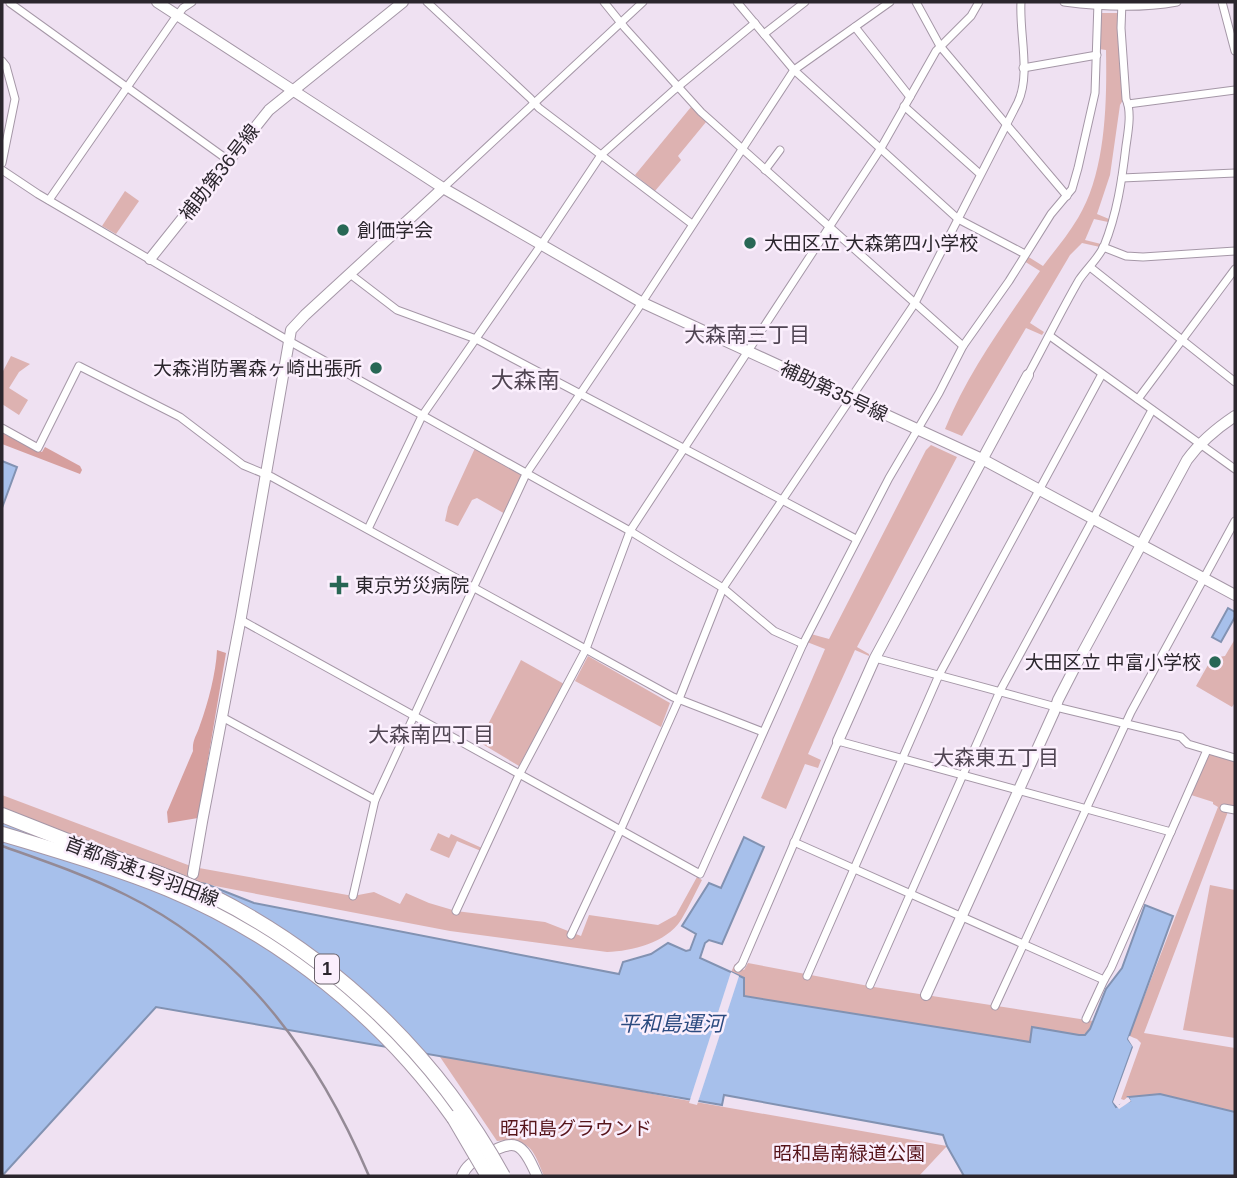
<svg xmlns="http://www.w3.org/2000/svg" width="1237" height="1178" font-family="Helvetica,'Noto Sans JP',sans-serif">
	<style>
		.green { fill: #ddb2b1 }
		.forest { fill: #d69f9e }
		.water { fill: #a7c0eb; stroke: #8292b2; stroke-width: 2 }
		.pier { fill: #efe1f2 }
		.lines { fill: none; stroke-linecap: round; stroke-linejoin: round }
		.street-casing { stroke: #a597a7; stroke-width: 9 }
		.secondary-casing { stroke: #a597a7; stroke-width: 12 }
		.highway-casing { stroke: #a597a7; stroke-width: 16 }
		.street { stroke: #fff; stroke-width: 7 }
		.secondary { stroke: #fff; stroke-width: 10 }
		.highway { stroke: #fff; stroke-width: 14 }
		.rail { stroke: #948a96; stroke-width: 2.5 }
		.highway-bridge-casing { stroke: #a597a7; stroke-width: 16; stroke-linecap: butt }
		.highway-bridge { stroke: #fff; stroke-width: 14 }
		.poi-dot { fill: #286755; stroke: #fbeffd; stroke-width: 2.5 }
		.labels { text-anchor: middle; stroke-width: 5; stroke-linejoin: round; paint-order: stroke }
		.shield { fill: #fbeffd; stroke: #69626b; stroke-width: 2 }
		.shield-label { font-size: 18px; font-weight: bold; fill: #2b262d }
		.street-label { font-size: 19px; fill: #2b262d; stroke: #fbeffd }
		.poi-label { font-size: 19px; fill: #2b262d; stroke: #fbeffd; text-anchor: start }
		.park-label { font-size: 19px; fill: #56141a; stroke: #fbeffd }
		.neighbourhood-label { font-size: 21px; fill: #504553; stroke: #fbeffd }
		.water-label { font-size: 21px; font-style: italic; fill: #2b4a7f; stroke: #fbeffd }
		.quarter-label { font-size: 23px; fill: #504553; stroke: #fbeffd }
	</style>
	<rect width="100%" height="100%" fill="#efe1f2"/>
	<g class="green">
		<path d="M1100,13H1121L1123,100L1120,105L1110,175L1097,214L1109,219L1108,222L1094,219L1085,240L1101,244L1100,247L1082,243L1070,255L1030,323L1044,332L1042,335L1026,328L962,436L945,429C968,372 1005,322 1040,271L1024,261L1027,256L1043,266C1055,250 1068,235 1078,218C1106,172 1107,102 1106,50L1099,49Z"/>
		<path d="M691,107L706,122L678,156L681,160L655,191L635,175Z"/>
		<path d="M125,191L139,201L116,234L102,226Z"/>
		<path d="M11,356L30,364L19,372L9,388L28,400L19,415L2,404V373Z"/>
		<path d="M931,445L957,457L857,647L869,654V656L855,650L808,754L821,760L818,768L805,764L786,809L761,798L825,649L807,642L811,634L829,639L926,450Z"/>
		<path d="M476,446L526,474L507,515L477,498L472,500L458,526L445,521L448,507Z"/>
		<path d="M1235,639V705L1234,704L1232,707L1196,686L1212,658L1225,656Z"/>
		<path d="M588,656L670,703L661,727L575,681Z"/>
		<path d="M521,660L564,684L519,766L479,742Z"/>
		<path d="M1207,750L1235,758V810L1229,809L1144,1033L1235,1048V1112L1160,1094L1128,1097L1124,1100L1121,1099L1141,1043L1137,1039L1129,1036L1218,807L1213,804V802L1188,794Z"/>
		<path d="M2,795L188,865L199,868L353,896L374,892L400,904L406,893L429,903L456,911L545,922L581,936L589,915L658,925L676,915L697,877L702,880C695,893 689,907 681,920C666,943 632,951 607,952L450,931L189,881L2,809Z"/>
		<path d="M438,833L449,838L451,834L482,848L481,851L457,841L449,858L430,850Z"/>
		<path d="M1210,885L1235,890V1038L1183,1030Z"/>
		<path d="M748,963L874,987L1093,1021C1090,1029 1088,1035 1079,1035L1033,1027L1030,1042L744,996L731,972L735,964L744,970Z"/>
		<path d="M436,1051L673,1098L947,1146L919,1176H544C533,1149 530,1138 497,1141Z"/>
	</g>
	<g class="forest">
		<path d="M2,430L42,452L45,447L80,466L82,470L80,474L2,444Z"/>
		<path d="M217,650L226,653L198,818L168,823L167,812L193,751C192,740 197,735 200,725C208,703 216,673 217,650Z"/>
	</g>
	<g class="water">
		<path d="M2,461L17,467L2,508Z"/>
		<path d="M1228,608L1235,612V617L1221,642L1212,637Z"/>
		<path d="M2,809L189,881L206,884L254,903L619,974L623,962L651,954L668,943L686,951L690,950L696,934L682,926L709,883L721,888L744,837L764,847L722,944L709,940L705,943L700,958L744,978V996L1030,1042L1032,1027L1079,1035H1085L1090,1029L1106,989L1122,968L1145,905L1173,916L1128,1039L1133,1046L1113,1102L1116,1107L1130,1101L1128,1097L1160,1094L1235,1112V1176H964L947,1146L943,1135L724,1095L722,1105L156,1007L2,1176Z"/>
	</g>
	<g class="pier">
		<path d="M731,972L739,976L697,1105L689,1103Z"/>
		<path d="M1129,1036L1132,1037L1137,1047L1117,1102L1119,1105L1128,1097L1131,1101L1119,1109L1113,1102L1133,1047L1128,1039Z"/>
	</g>
	<g class="lines">
		<defs>
			<g id="street">
				<path d="M427,2L530,98L539,108L692,224"/>
				<path d="M604,2L625,28L701,112L963,346"/>
				<path d="M737,2L794,70L958,219L1025,254"/>
				<path d="M916,2L940,46L1067,196"/>
				<path d="M1064,2C1102,7 1139,9 1177,2"/>
				<path d="M1222,2L1235,51"/>
				<path d="M10,3L228,160"/>
				<path d="M855,27L910,97"/>
				<path d="M764,34L805,2"/>
				<path d="M2,61L6,66L15,99L2,163"/>
				<path d="M1023,68L1097,55"/>
				<path d="M1128,104L1235,90"/>
				<path d="M904,106L980,174"/>
				<path d="M2,170L38,194L289,341L630,531L723,588L774,631L803,644"/>
				<path d="M765,170L780,150"/>
				<path d="M1122,178L1235,173"/>
				<path d="M443,188L643,2"/>
				<path d="M49,200L173,21L183,8L192,2"/>
				<path d="M1103,247L1126,256L1143,257L1235,251"/>
				<path d="M1090,267L1235,382"/>
				<path d="M350,274L397,310L476,339L856,539"/>
				<path d="M1050,336L1235,469"/>
				<path d="M1028,375C1045,344 1061,311 1079,280C1087,268 1098,259 1104,246C1117,214 1122,180 1126,146C1128,132 1132,112 1126,99L1121,28L1122,2"/>
				<path d="M1138,399L1235,269"/>
				<path d="M2,428L38,448L79,366L180,417L243,465L272,477L673,697L763,732"/>
				<path d="M368,529L422,416L541,245L601,155L674,90L755,23"/>
				<path d="M241,620L700,874L803,644L889,478L939,393L963,346L1009,281L1051,214L1072,189L1078,168L1095,93L1098,2"/>
				<path d="M875,658L1056,707L1181,737L1188,744L1235,758"/>
				<path d="M222,717L375,800"/>
				<path d="M1224,808L1235,810"/>
				<path d="M794,842L1104,980L1111,968L1207,750"/>
				<path d="M353,896L375,800L526,474L637,310L794,70L890,2"/>
				<path d="M456,911L519,775L586,649L630,531L881,148L936,51L971,16L979,2"/>
				<path d="M571,935L620,831L679,699L723,588L915,303L1018,102C1031,74 1019,33 1021,2"/>
				<path d="M738,968L742,964L838,741L1171,832"/>
				<path d="M807,976L939,675L1102,374"/>
				<path d="M870,985L1000,691L1152,410"/>
				<path d="M995,1006L1131,712L1235,521"/>
				<path d="M1086,1019L1104,980"/>
			</g>
			<g id="secondary">
				<path d="M157,2L443,188L641,302L982,459L1235,595"/>
				<path d="M150,259L269,110L403,2"/>
				<path d="M838,741L875,658L1028,375"/>
				<path d="M193,874L202,822L241,617L291,330L305,315L443,188"/>
				<path d="M926,995L1054,712L1058,700L1077,663L1187,460C1200,442 1217,428 1235,416"/>
				<path d="M462,1176C466,1166 472,1162 482,1157C515,1137 522,1141 537,1176"/>
			</g>
			<g id="highway">
				<path d="M2,815L83,847"/>
				<path d="M2,834C58,851 114,867 168,889C281,936 383,1018 454,1118"/>
			</g>
		</defs>
		<use href="#street" class="street-casing"/>
		<use href="#secondary" class="secondary-casing"/>
		<use href="#highway" class="highway-casing"/>
		<use href="#street" class="street"/>
		<use href="#secondary" class="secondary"/>
		<use href="#highway" class="highway"/>
		<path class="rail" d="M2,846C44,861 86,875 126,895C246,954 318,1057 369,1176"/>
		<defs>
			<g id="highway-bridge">
				<path d="M83,847C126,862 171,876 212,896C335,958 437,1056 503,1176"/>
				<path d="M454,1118L488,1176"/>
			</g>
		</defs>
		<use href="#highway-bridge" class="highway-bridge-casing"/>
		<use href="#highway-bridge" class="highway-bridge"/>
	</g>
	<g class="poi-dot">
		<circle cx="343" cy="230" r="7"/>
		<circle cx="750" cy="243" r="7"/>
		<circle cx="376" cy="368" r="7"/>
		<path d="M335.5 574.5h7v7h7v7h-7v7h-7v-7h-7v-7h7z"/>
		<circle cx="1215" cy="662" r="7"/>
	</g>
	<g class="labels">
		<rect class="shield" x="315" y="954.5" width="24" height="29" rx="5"/>
		<g class="shield-label">
			<text x="327" y="975">1</text>
		</g>
		<g class="street-label">
			<text transform="translate(219 172) rotate(-52)" y="7">補助第36号線</text>
			<text transform="translate(834 391) rotate(25)" y="7">補助第35号線</text>
			<text transform="translate(142 871) rotate(21)" y="7">首都高速1号羽田線</text>
		</g>
		<g class="poi-label">
			<text x="357" y="237">創価学会</text>
			<text x="764" y="250">大田区立 大森第四小学校</text>
			<text x="362" y="375" text-anchor="end">大森消防署森ヶ崎出張所</text>
			<text x="355" y="592">東京労災病院</text>
			<text x="1201" y="669" text-anchor="end">大田区立 中富小学校</text>
		</g>
		<g class="park-label">
			<text x="576" y="1135">昭和島グラウンド</text>
			<text x="849" y="1160">昭和島南緑道公園</text>
		</g>
		<g class="neighbourhood-label">
			<text x="747" y="342">大森南三丁目</text>
			<text x="431" y="742">大森南四丁目</text>
			<text x="996" y="765">大森東五丁目</text>
		</g>
		<g class="water-label">
			<text x="671" y="1031">平和島運河</text>
		</g>
		<g class="quarter-label">
			<text x="525" y="388">大森南</text>
		</g>
	</g>
	<rect width="1237" height="1178" fill="none" stroke="#2b262d" stroke-width="7"/>
</svg>
